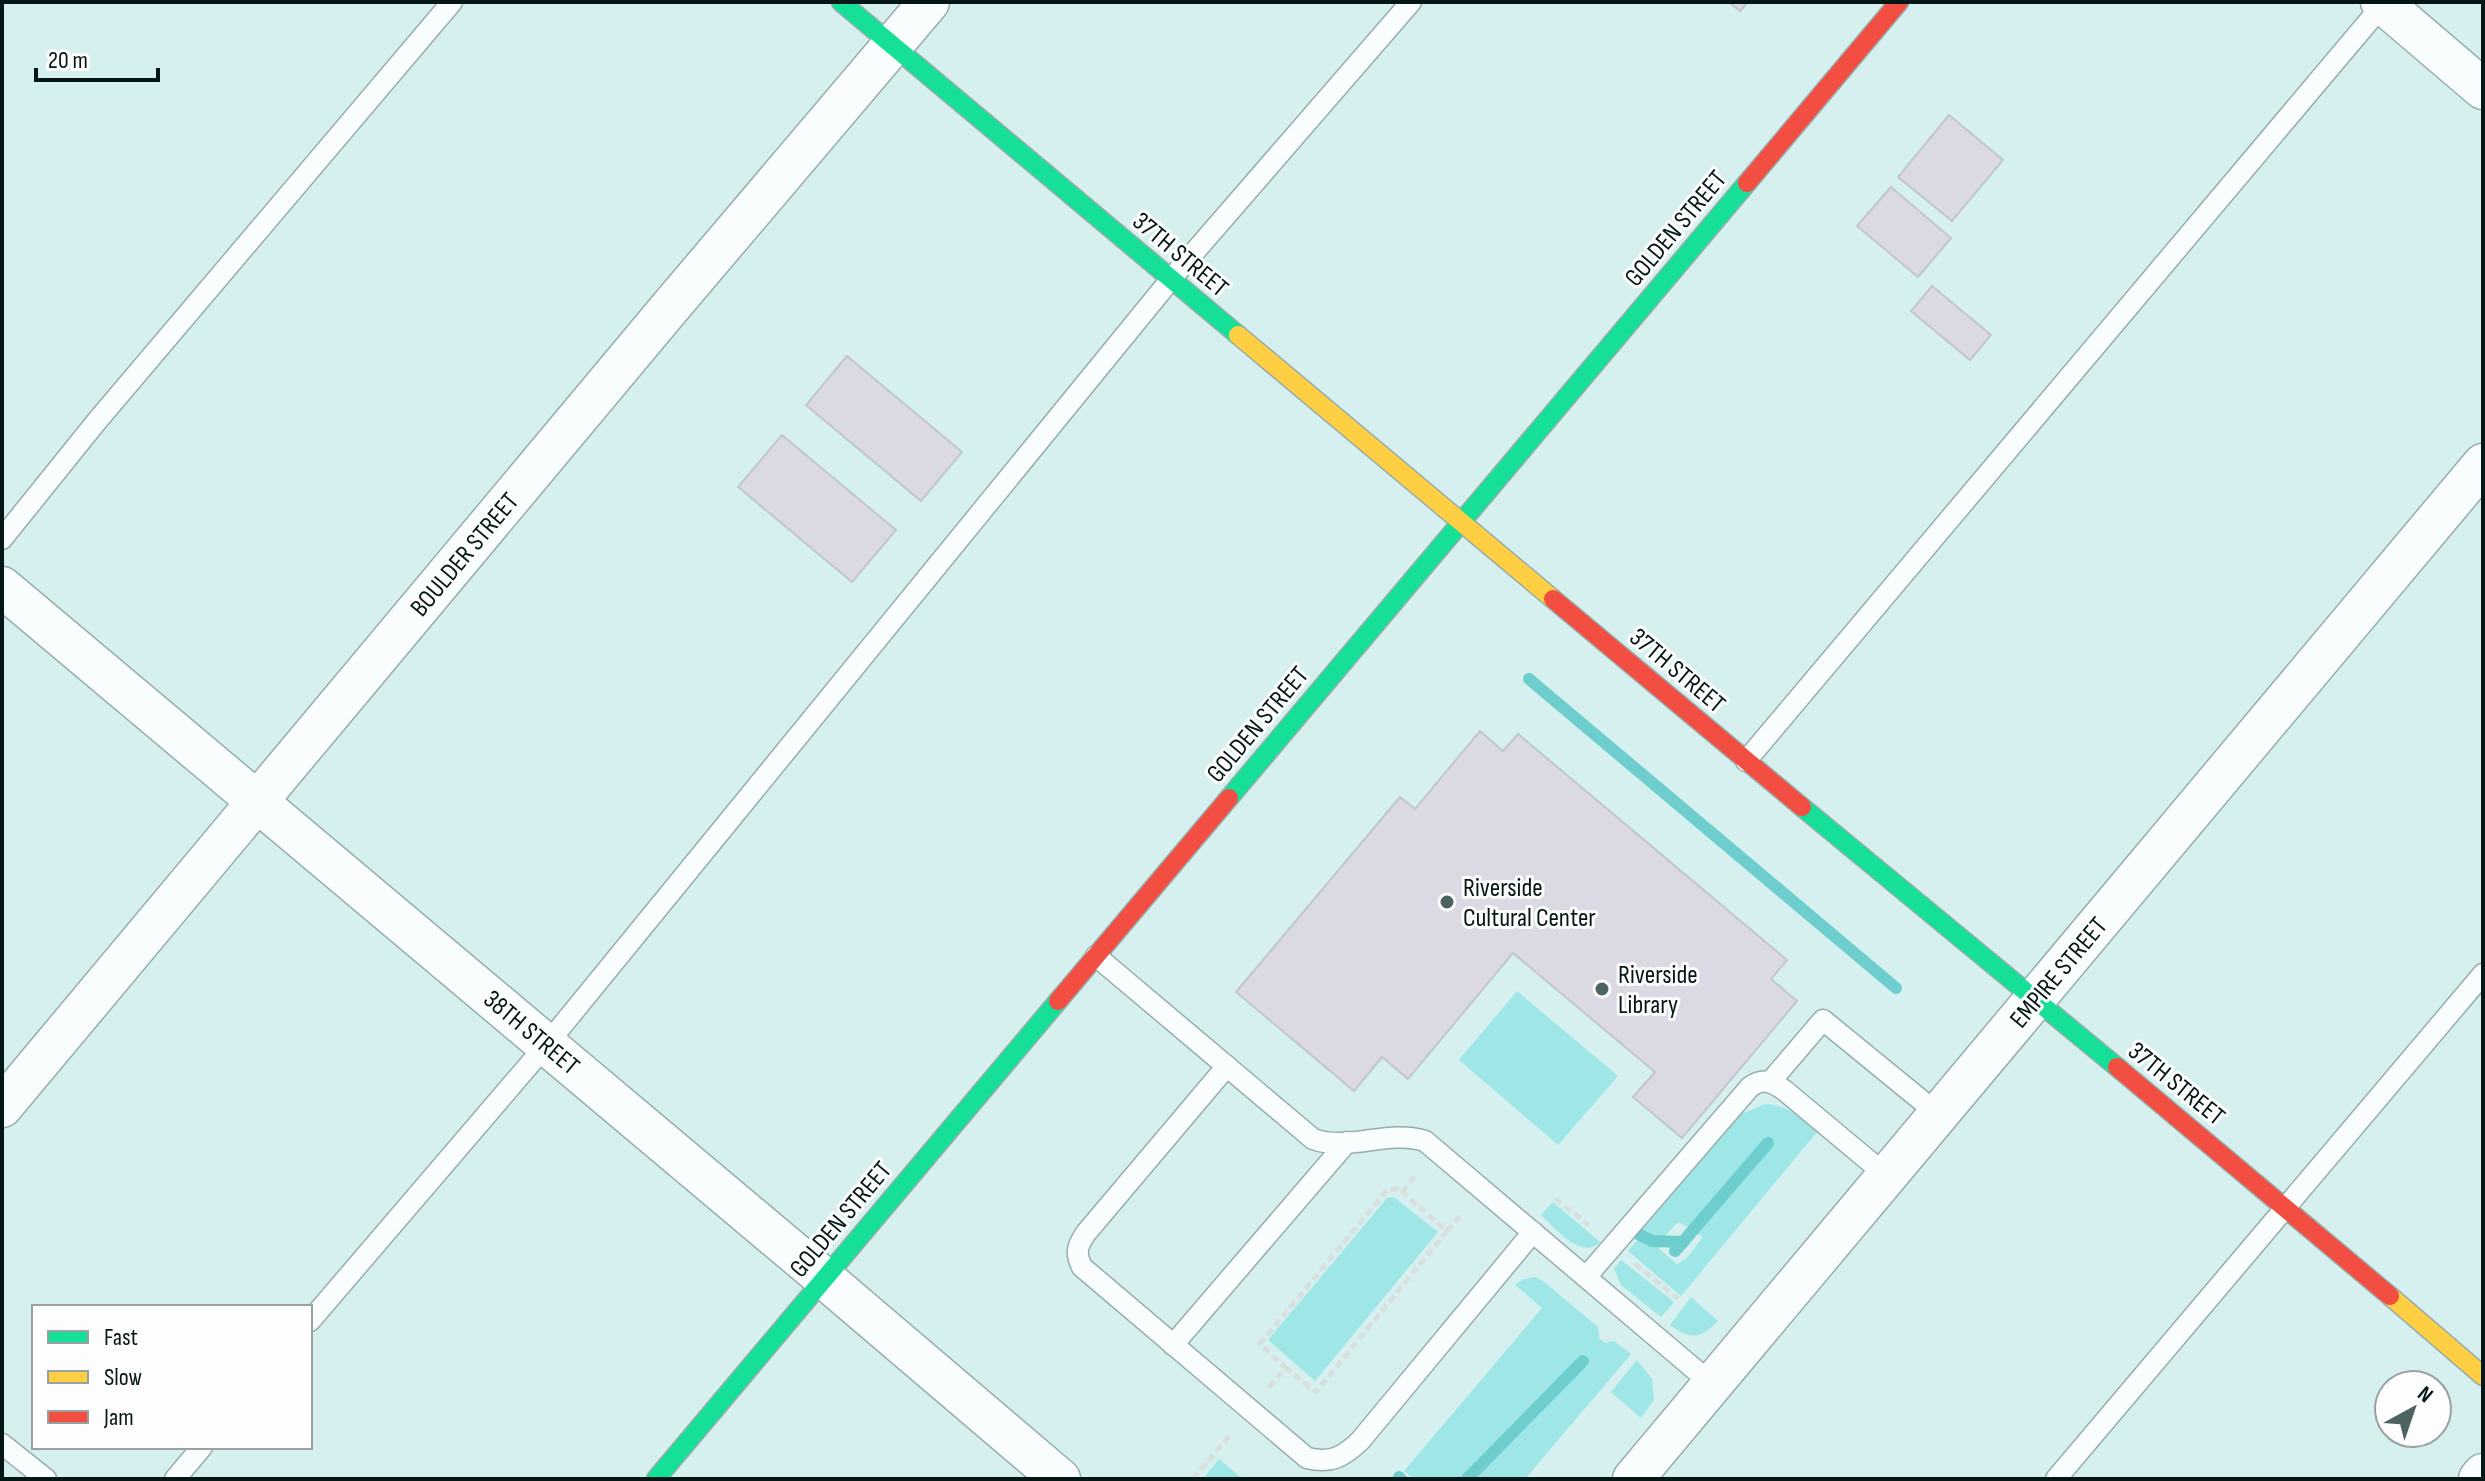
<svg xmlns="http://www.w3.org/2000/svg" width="2485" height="1481" font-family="'Sofia Sans Condensed',sans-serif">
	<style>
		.green { fill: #9fe6e6 }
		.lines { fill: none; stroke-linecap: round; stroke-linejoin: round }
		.stream { stroke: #6ececd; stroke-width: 12 }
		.building { fill: #dad9e4; stroke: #c1c7cc; stroke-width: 2 }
		.lane-casing { stroke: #98acac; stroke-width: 23 }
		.street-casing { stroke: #98acac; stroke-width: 43 }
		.fast-casing { stroke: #98acac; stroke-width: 21 }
		.slow-casing { stroke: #98acac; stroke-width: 21 }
		.jam-casing { stroke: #98acac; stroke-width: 21 }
		.path { stroke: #d7e0df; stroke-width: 5; stroke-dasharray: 8 4; stroke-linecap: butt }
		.lane { stroke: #f9fdfd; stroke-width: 20 }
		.street { stroke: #f9fdfd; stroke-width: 40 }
		.fast { stroke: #16e098; stroke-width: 18 }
		.slow { stroke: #ffcf43; stroke-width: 18 }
		.jam { stroke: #f24e42; stroke-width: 18 }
		.poi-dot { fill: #4e6262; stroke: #fdfdfd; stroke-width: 3 }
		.labels { text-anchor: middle; stroke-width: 6; stroke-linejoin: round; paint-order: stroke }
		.street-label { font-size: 26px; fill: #051616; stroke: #fdfdfd }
		.poi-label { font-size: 26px; fill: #051616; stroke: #fdfdfd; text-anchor: start }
	</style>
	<rect width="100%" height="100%" fill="#d6f0f0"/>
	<g class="green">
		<path d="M1517,991L1618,1076L1558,1145L1459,1060Z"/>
		<path d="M1765,1104C1787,1104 1800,1118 1817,1132L1681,1296L1628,1251L1638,1239L1648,1245H1661L1659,1249L1677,1264L1686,1259L1703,1237L1695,1232L1769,1148L1773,1141L1771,1139L1766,1140L1690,1228L1678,1222L1664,1237H1650L1641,1231L1741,1114Z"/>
		<path d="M1394,1197L1438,1232L1315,1381L1268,1340L1387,1198Z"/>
		<path d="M1553,1202L1600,1242C1582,1261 1555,1228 1541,1215Z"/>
		<path d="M1621,1260L1674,1302L1661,1317L1621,1285L1614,1269Z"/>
		<path d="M1535,1277L1543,1281L1598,1327L1599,1338L1605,1343L1614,1341L1631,1354L1525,1479H1474L1585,1366L1586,1357L1578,1360L1464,1479H1414L1404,1471L1542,1308L1515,1285L1522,1280Z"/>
		<path d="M1691,1297L1718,1321C1701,1339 1690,1340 1670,1325Z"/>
		<path d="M1637,1360L1652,1379L1654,1400L1641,1418L1611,1392Z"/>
		<path d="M1219,1459L1243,1479H1203Z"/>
	</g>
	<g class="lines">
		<g class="stream">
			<path d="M1529,679L1896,988"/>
			<path d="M1638,1234L1652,1241L1683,1242"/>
			<path d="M1675,1251L1768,1143"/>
			<path d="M1399,1477L1401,1479"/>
			<path d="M1467,1479L1583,1361"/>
		</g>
	</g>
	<g class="building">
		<path d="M1729,2H1748L1740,11Z"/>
		<path d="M1949,115L2003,160L1952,221L1898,177Z"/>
		<path d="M1891,187L1951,238L1918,277L1857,226Z"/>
		<path d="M1932,286L1991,335L1970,360L1911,311Z"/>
		<path d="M847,356L962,452L921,501L806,405Z"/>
		<path d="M782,435L896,530L852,582L738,487Z"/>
		<path d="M1480,731L1503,751L1518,734L1787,960L1771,979L1797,1001L1682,1138L1633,1097L1655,1072L1513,953L1408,1079L1382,1057L1354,1091L1236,992L1400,797L1415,809Z"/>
	</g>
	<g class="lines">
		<defs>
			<g id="lane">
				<path d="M2,539L97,421L452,2"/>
				<path d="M1746,761L2385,2"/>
				<path d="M1096,956L1313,1139C1349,1152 1389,1129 1425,1141L1712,1384"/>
				<path d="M1227,1066L1086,1233C1077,1246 1075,1253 1082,1267L1307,1458C1331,1464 1343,1457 1360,1441L1533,1232"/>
				<path d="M1771,1081L1823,1020L1938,1114"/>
				<path d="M1586,1277L1750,1087C1763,1078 1771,1081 1784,1090L1887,1176"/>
				<path d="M310,1321L547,1044L1171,279L1411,2"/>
				<path d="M1173,1345L1347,1142"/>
				<path d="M2,1444L46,1479"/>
				<path d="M175,1479L202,1447"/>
				<path d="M2056,1479L2483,974"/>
			</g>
			<g id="street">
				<path d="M2381,2L2483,89"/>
				<path d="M2,587L824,1278L1060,1479"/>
				<path d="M2,1107L667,311L929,2"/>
				<path d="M1633,1479L2483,464"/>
				<path d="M2479,1479L2483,1474"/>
			</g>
			<g id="fast">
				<path d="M841,2L1238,335"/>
				<path d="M1229,798L1747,183"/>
				<path d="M1802,807L2117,1067"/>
				<path d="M656,1479L1058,1001"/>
			</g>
			<g id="slow">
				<path d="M1238,335L1553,599"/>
				<path d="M2390,1296L2483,1376"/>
			</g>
			<g id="jam">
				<path d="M1747,183L1899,2"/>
				<path d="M1553,599L1802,807"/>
				<path d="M1058,1001L1229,798"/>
				<path d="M2117,1067L2390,1296"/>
			</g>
		</defs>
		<use href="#lane" class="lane-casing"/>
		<use href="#street" class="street-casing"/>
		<use href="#fast" class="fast-casing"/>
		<use href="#slow" class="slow-casing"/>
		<use href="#jam" class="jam-casing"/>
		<g class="path">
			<path d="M1402,1192L1415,1176"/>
			<path d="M1555,1199L1589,1225"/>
			<path d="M1447,1231L1461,1215"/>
			<path d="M1635,1264L1681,1301"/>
			<path d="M1269,1387L1286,1368L1316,1392L1447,1231L1399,1189H1388L1260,1344L1286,1368"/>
			<path d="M1193,1479L1231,1434"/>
		</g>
		<use href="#lane" class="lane"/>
		<use href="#street" class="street"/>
		<use href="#fast" class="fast"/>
		<use href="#slow" class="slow"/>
		<use href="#jam" class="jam"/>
	</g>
	<g class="poi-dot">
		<circle cx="1447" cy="902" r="8"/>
		<circle cx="1602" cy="989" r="8"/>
	</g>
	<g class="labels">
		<g class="street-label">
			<text transform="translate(1675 228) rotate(-50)" y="9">GOLDEN STREET</text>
			<text transform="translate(1181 254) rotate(40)" y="9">37TH STREET</text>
			<text transform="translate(464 554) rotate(-50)" y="9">BOULDER STREET</text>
			<text transform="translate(1678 670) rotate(40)" y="9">37TH STREET</text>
			<text transform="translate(1257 724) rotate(-50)" y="9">GOLDEN STREET</text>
			<text transform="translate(2058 972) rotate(-50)" y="9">EMPIRE STREET</text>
			<text transform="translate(532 1032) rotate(40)" y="9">38TH STREET</text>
			<text transform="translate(2177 1083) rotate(39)" y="9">37TH STREET</text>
			<text transform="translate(840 1219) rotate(-50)" y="9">GOLDEN STREET</text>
		</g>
		<g class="poi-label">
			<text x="1463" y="896">Riverside<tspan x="1463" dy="30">Cultural Center</tspan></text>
			<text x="1618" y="983">Riverside<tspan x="1618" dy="30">Library</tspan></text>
		</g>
	</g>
	<rect width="2485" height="1481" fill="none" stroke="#051616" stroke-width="8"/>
	<rect x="32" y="1305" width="280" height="144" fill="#fdfdfd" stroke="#9aa1a1" stroke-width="2"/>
	<rect x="48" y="1331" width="40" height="12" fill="#16e098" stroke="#9aa1a1" stroke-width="2"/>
	<text x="104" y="1345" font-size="24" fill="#051616">Fast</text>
	<rect x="48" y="1371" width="40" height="12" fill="#ffcf43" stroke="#9aa1a1" stroke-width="2"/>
	<text x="104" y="1385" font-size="24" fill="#051616">Slow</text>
	<rect x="48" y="1411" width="40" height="12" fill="#f24e42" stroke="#9aa1a1" stroke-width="2"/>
	<text x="104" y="1425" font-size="24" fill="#051616">Jam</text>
	<g transform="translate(2413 1409) rotate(40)"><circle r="38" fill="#fdfdfd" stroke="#9aa1a1" stroke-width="2"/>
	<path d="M0-6L14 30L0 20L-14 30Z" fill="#4e6262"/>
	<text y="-12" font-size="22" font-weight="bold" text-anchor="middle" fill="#051616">N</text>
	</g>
	<path d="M36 68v12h122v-12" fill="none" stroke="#051616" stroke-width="4"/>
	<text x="48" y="68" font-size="24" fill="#051616" stroke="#fdfdfd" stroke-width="6" paint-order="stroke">20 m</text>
</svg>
